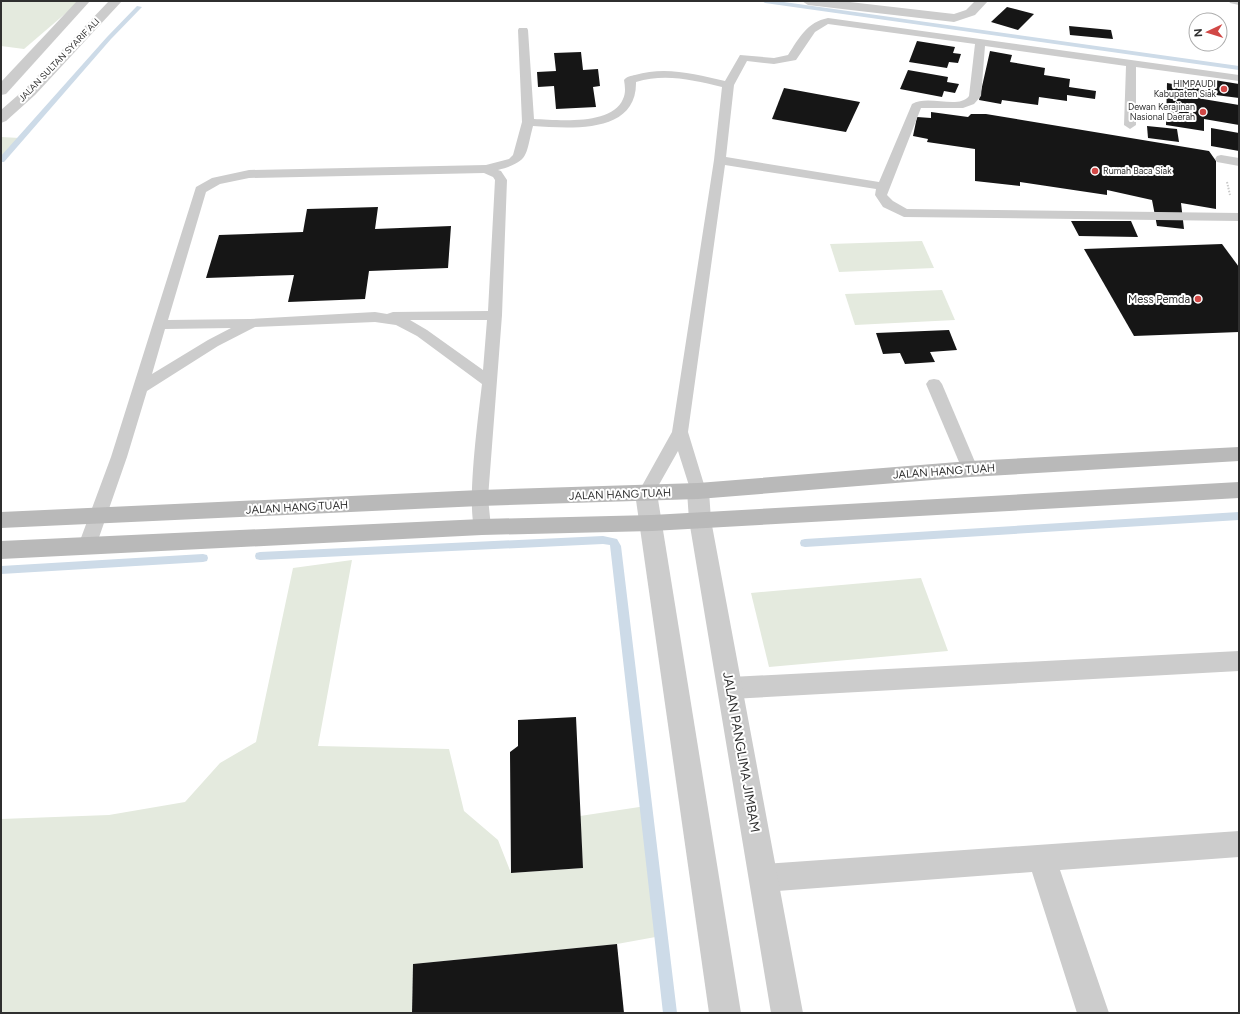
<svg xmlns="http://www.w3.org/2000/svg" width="1240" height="1014" font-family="Figtree,sans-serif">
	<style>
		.green { fill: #e4eade }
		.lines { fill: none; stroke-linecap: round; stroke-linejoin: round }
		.stream { fill: #cddbe8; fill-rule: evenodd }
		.building { fill: #161616 }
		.path { stroke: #c9c9c9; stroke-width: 2; stroke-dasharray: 1.5 1.5; stroke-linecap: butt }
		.service { fill: #ccc; fill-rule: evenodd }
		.minor { fill: #ccc; fill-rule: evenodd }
		.tertiary { fill: #ccc; fill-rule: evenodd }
		.secondary { fill: #b9b9b9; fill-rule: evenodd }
		.poi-dot { fill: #d14846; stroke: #fff; stroke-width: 1.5 }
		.labels { text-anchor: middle; stroke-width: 4; stroke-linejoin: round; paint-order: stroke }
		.far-street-label { font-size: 9px; fill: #2f2f2f; stroke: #fff }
		.far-poi-label { font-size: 9px; fill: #2f2f2f; stroke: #fff; text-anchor: end }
		.poi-label { font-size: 11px; fill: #2f2f2f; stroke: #fff; text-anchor: end }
		.street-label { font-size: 11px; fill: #2f2f2f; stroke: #fff }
		.near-street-label { font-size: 13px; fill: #2f2f2f; stroke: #fff }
	</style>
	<rect width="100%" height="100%" fill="#fff"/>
	<g class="green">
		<path d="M1,1H80L24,49L1,46Z"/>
		<path d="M1,137L20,138L1,160Z"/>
		<path d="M922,241L934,268L839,272L830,244Z"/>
		<path d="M942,290L955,320L855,325L845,294Z"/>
		<path d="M352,560L318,746L449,749L464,811L498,840L511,873L583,868L580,816L646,806L661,936L617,944L413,964L412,1013H1V819L109,815L185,802L220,763L256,742L293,568Z"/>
		<path d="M921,578L948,651L769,667L751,593Z"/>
	</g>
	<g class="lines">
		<g class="stream">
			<path d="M762,1H777L1239,66V70L765,3Z"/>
			<path d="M137,6L142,7L111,39L4,162H1V156L107,37Z"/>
			<path d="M1239,512V520L805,547L801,546L800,543L801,540L805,539Z"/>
			<path d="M603,536L617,539L621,546L677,1013H663L610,545L603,544L260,560L256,559L255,556L256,553L260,552Z"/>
			<path d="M203,554L207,555L208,558L207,561L203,562L1,574V566Z"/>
		</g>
	</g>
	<g class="building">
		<path d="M1007,7L1034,14L1018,30L991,22Z"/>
		<path d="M1069,26L1111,30L1113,39L1070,35Z"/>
		<path d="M917,41L955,47L953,53L961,54L958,63L949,62L947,68L909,62Z"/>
		<path d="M990,51L1012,55L1010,62L1045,68L1044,75L1070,79L1069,87L1096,91L1095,99L1067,95V101L1039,97L1038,105L1002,100L1001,104L979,100Z"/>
		<path d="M581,52L583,70L598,69L600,86L593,87L596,107L556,109L554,86L538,87L537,72L556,71L554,53Z"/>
		<path d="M908,70L948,77L947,82L959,84L955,93L944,91L942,97L900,89Z"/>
		<path d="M1208,79L1239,84V98L1208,94Z"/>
		<path d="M1167,83L1202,89L1203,99L1239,105V125L1204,119V131L1166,125Z"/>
		<path d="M784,88L860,102L846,132L772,119Z"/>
		<path d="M931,112L968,117L971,114H986L1209,151L1216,161V209L1181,203L1184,229L1157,226L1152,200L1107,190V195L1020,182V186L975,181V149L927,142L928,139L913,136L917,117L931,118Z"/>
		<path d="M1147,126L1177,129L1179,142L1148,138Z"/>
		<path d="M1211,128L1239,133V151L1211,146Z"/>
		<path d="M378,207L375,229L451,226L448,268L369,271L365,299L288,302L294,275L206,278L219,235L303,232L307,209Z"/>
		<path d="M1071,221H1131L1138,237L1079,236Z"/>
		<path d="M1222,244L1239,267V332L1134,336L1084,249Z"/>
		<path d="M949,330L957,350L930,352L935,362L905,364L900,353L883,354L876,333Z"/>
		<path d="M576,717L583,868L511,873L510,752L518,746V720Z"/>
		<path d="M617,944L624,1013H412L413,964Z"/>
	</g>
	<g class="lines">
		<path class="path" d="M1227,182L1230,195"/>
		<g class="service">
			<path d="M1229,1H1239V5L1230,3Z"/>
			<path d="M828,18L1239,75V81L1136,67V125L1130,129L1124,125L1126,66L985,46L981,96L974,104L963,108H921L887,195L893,201L907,209L1239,213V221L904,217L883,207L875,195L876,189L725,165L688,432L706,491L704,495L698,497L692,495L678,451L652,497L646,499L640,497L638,493L672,432L714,160L722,87C693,80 665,73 636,82C637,135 569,128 533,126C525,156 530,161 498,170L501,171L507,180L502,315L488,498L491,527L488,532L482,534L476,532C465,512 479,411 482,384L417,336L396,325L375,322L255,327L218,346L147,391L127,457L96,546L93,551L87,553L81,551L78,546L111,457L196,187L212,178L249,170L486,165L509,159L513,155L522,122L518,30L519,28H527L528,30L534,119C557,120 612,126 623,99C626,93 625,86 624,80C627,76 631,76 635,75C665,66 695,74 725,81L740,55L774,58L788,55C799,38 807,22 828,18ZM828,24L975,44L969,96C958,110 929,94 912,104L879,182L726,157L734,85L747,61L774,64L796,60L815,32ZM484,173L493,177L495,180L488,311L393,312L387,314L375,312L250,319L168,320L206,192L220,184L249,178ZM410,320H487L483,370L427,330ZM231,328L208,340L152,374L165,329Z"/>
			<path d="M1221,155L1239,158V166L1217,162L1215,159L1217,156Z"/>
			<path d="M934,379L939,380L942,384L978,469L976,473L970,475L964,473L962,469L926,384L929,380Z"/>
		</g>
		<g class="minor">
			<path d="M802,1H841L954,14L966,10L975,1H988L975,15L954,22L808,5Z"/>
			<path d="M1239,651V671L731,699L722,696L718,688L722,680L731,677Z"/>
			<path d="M1239,831V857L1060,870L1109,1013H1077L1032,872L764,892L754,888L750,878L754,868L764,864Z"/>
		</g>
		<g class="tertiary">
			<path d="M77,1H90L6,94L1,95V82Z"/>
			<path d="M109,1H122L35,95L6,121L1,123V110L25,89Z"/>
			<path d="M698,483L706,485L709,491L711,520L803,1013H771L689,520L687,491L690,485Z"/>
			<path d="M646,485L654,487L657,493L741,1013H709L635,493L638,487Z"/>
		</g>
		<g class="secondary">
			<path d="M1239,447V461L970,477L698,499L480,506L1,528V512L480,490L698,483L970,461Z"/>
			<path d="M1239,482V498L652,531L482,535L1,559V541L482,519L652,515Z"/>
		</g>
	</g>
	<g class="poi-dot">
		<circle cx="1224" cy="89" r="4"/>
		<circle cx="1203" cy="112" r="4"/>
		<circle cx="1095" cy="171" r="4"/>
		<circle cx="1198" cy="299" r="4"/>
	</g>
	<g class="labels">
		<g class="far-street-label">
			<text transform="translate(59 60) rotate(-46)" y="3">JALAN SULTAN SYARIF ALI</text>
		</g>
		<g class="far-poi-label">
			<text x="1216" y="87">HIMPAUDI<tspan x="1216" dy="10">Kabupaten Siak</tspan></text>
			<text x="1195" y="110">Dewan Kerajinan<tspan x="1195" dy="10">Nasional Daerah</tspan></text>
			<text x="1103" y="174" text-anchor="start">Rumah Baca Siak</text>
		</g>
		<g class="poi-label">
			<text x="1190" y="303">Mess Pemda</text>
		</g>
		<g class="street-label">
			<text transform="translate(944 471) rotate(-4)" y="4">JALAN HANG TUAH</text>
			<text transform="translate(620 494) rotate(-2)" y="4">JALAN HANG TUAH</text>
			<text transform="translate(297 507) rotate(-3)" y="4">JALAN HANG TUAH</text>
		</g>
		<g class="near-street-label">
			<text transform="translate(742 752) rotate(80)" y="5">JALAN PANGLIMA JIMBAM</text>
		</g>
	</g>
	<rect width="1240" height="1014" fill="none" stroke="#2f2f2f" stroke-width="4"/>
	<g transform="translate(1208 32) rotate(266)"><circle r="19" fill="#ffffff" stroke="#acacac"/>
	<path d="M0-3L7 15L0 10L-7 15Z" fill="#d14846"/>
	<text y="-6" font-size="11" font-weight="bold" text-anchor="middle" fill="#2f2f2f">N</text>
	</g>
</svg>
